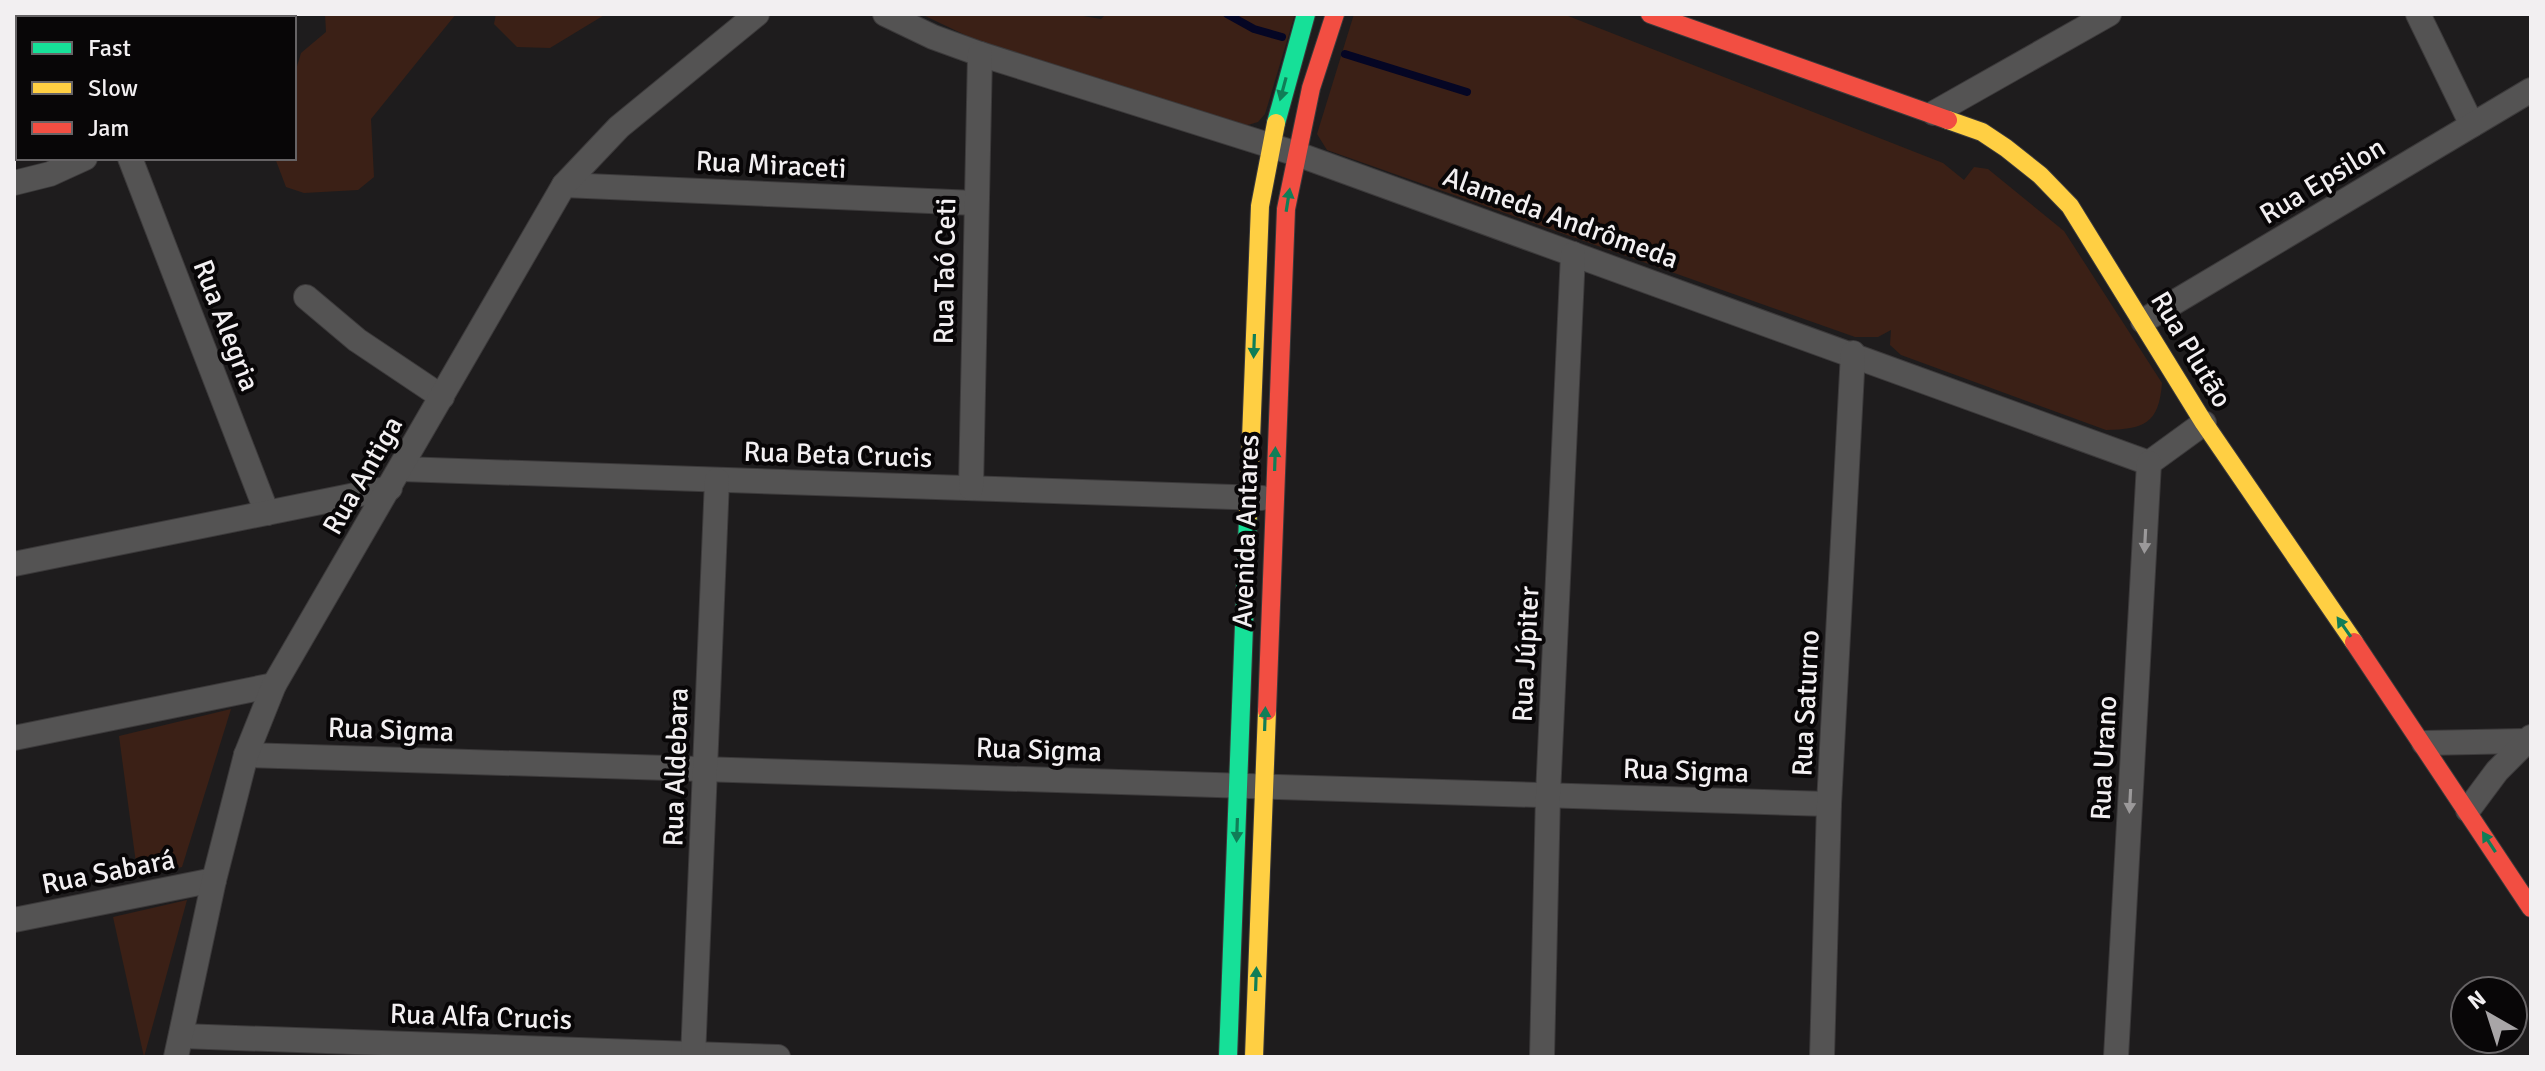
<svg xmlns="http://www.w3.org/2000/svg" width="2545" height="1071" font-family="Signika,sans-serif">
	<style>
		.green { fill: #3b2016 }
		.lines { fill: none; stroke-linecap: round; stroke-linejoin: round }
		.stream { stroke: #050624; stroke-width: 8 }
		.street-casing { stroke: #3c3a3b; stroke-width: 26 }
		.fast-casing { stroke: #3c3a3b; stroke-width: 20 }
		.slow-casing { stroke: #3c3a3b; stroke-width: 20 }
		.jam-casing { stroke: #3c3a3b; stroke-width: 20 }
		.street { stroke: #545353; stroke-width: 24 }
		.fast { stroke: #16e098; stroke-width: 18 }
		.slow { stroke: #ffcf43; stroke-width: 18 }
		.jam { stroke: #f24e42; stroke-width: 18 }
		.oneway { fill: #107e57 }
		.oneway2 { fill: #9b999a }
		.labels { text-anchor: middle; stroke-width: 8; stroke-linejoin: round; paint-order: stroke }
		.street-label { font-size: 28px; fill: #f2eff1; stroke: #080607 }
	</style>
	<rect width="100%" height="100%" fill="#1e1c1d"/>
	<g class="green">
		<path d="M325,14H456L371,119L374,177L358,190L304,193L286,187L275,158H294V76L301,53L326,32Z"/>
		<path d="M496,14H606L550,48L517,47L494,24Z"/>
		<path d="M921,14H1071L1101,19L1106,14H1295L1265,114L1258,122L1241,127L984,44Z"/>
		<path d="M1354,14H1563L1943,163L1964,180L1974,167L1988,169L2064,231L2162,383C2159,424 2144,429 2106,430L1901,355L1890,345L1891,330L1878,337H1855L1327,150L1317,134Z"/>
		<path d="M231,709L182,867L138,878L119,736Z"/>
		<path d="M187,900L144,1057L113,917Z"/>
	</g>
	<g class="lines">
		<g class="stream">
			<path d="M1227,14L1254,29L1282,37"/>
			<path d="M1345,54L1467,92"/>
		</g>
		<defs>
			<g id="street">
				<path d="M74,14L76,18"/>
				<path d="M885,14L933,37L980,54L1297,154L2149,463L2204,423"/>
				<path d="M2418,14L2472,125"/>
				<path d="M1934,113L2109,14"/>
				<path d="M130,158L267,513"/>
				<path d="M14,183L50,174L85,158"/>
				<path d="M564,185L975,203"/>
				<path d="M306,297L357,340L442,397"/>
				<path d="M2143,321L2531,90"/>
				<path d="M401,469L1262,498"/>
				<path d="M971,488L980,54"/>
				<path d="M14,564L390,488"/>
				<path d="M14,738L274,685"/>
				<path d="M2424,743L2524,741"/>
				<path d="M246,755L1829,804"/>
				<path d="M2468,810L2497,771L2531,737"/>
				<path d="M14,920L214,880"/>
				<path d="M181,1036L778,1057"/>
				<path d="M176,1057L214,880L246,755L274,685L564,185L619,127L757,14"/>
				<path d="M693,1057L717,480"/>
				<path d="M1542,1057L1548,795L1573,254"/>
				<path d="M1822,1057L1829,804L1853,353"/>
				<path d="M2116,1057L2149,463"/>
			</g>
			<g id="fast">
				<path d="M1276,123L1306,14"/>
				<path d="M1228,1057L1248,517"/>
			</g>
			<g id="slow">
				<path d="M1948,120L1982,132L2006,148L2040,175L2070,206L2204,423L2354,642"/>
				<path d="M1248,517L1260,206L1276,123"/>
				<path d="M1254,1057L1267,711"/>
			</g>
			<g id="jam">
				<path d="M1650,14L1948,120"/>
				<path d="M2354,642L2531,908"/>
				<path d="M1267,711L1286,209L1311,88L1335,14"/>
			</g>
		</defs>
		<use href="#street" class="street-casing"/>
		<use href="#fast" class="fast-casing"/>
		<use href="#slow" class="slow-casing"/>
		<use href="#jam" class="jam-casing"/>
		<use href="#street" class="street"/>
		<use href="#fast" class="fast"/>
		<use href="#slow" class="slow"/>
		<use href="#jam" class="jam"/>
	</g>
	<defs><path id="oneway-solid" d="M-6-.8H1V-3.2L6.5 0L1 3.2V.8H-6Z" transform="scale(2)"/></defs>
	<g class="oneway">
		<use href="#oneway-solid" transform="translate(1283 89) rotate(105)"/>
		<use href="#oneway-solid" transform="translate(1288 200) rotate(-81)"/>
		<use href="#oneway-solid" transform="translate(1254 346) rotate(92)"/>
		<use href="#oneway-solid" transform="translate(1275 459) rotate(-88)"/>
		<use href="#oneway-solid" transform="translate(2344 627) rotate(-125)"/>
		<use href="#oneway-solid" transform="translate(1265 719) rotate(-88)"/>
		<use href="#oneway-solid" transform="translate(1237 830) rotate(92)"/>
		<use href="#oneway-solid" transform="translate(2489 842) rotate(-123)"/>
		<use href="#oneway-solid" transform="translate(1256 979) rotate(-88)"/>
	</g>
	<g class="oneway2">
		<use href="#oneway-solid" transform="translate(2145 541) rotate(93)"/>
		<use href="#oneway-solid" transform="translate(2130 801) rotate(93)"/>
	</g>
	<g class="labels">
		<g class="street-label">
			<text transform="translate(771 164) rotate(3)" y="10">Rua Miraceti</text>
			<text transform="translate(2322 180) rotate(-31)" y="10">Rua Epsilon</text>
			<text transform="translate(1561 217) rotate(20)" y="10">Alameda Andrômeda</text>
			<text transform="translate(944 271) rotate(-89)" y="10">Rua Taó Ceti</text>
			<text transform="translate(227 325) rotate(69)" y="10">Rua Alegria</text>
			<text transform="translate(2192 349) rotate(59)" y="10">Rua Plutão</text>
			<text transform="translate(838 454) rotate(2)" y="10">Rua Beta Crucis</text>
			<text transform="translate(362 475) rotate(-60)" y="10">Rua Antiga</text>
			<text transform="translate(1245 531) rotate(-88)" y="10">Avenida Antares</text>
			<text transform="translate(1525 654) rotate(-87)" y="10">Rua Júpiter</text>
			<text transform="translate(1805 703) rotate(-87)" y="10">Rua Saturno</text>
			<text transform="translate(391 729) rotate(2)" y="10">Rua Sigma</text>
			<text transform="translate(1039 749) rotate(2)" y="10">Rua Sigma</text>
			<text transform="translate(2103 758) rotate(-87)" y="10">Rua Urano</text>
			<text transform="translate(675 767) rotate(-88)" y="10">Rua Aldebara</text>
			<text transform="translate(1686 770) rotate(2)" y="10">Rua Sigma</text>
			<text transform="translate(108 871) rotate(-11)" y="10">Rua Sabará</text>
			<text transform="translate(481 1016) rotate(2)" y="10">Rua Alfa Crucis</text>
		</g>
	</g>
	<rect width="2545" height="1071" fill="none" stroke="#f2eff1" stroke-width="32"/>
	<rect x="16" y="16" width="280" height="144" fill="#080607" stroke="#666365" stroke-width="2"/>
	<rect x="32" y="42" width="40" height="12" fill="#16e098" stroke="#666365" stroke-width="2"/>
	<text x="88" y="56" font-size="24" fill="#f2eff1">Fast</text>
	<rect x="32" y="82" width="40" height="12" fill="#ffcf43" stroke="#666365" stroke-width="2"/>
	<text x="88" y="96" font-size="24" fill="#f2eff1">Slow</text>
	<rect x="32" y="122" width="40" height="12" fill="#f24e42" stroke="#666365" stroke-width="2"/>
	<text x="88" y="136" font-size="24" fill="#f2eff1">Jam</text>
	<g transform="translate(2489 1015) rotate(321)"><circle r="38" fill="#080607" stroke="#666365" stroke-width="2"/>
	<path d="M0-6L14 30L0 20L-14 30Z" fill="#a8a5a7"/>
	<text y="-12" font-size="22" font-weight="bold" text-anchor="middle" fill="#f2eff1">N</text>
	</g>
</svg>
